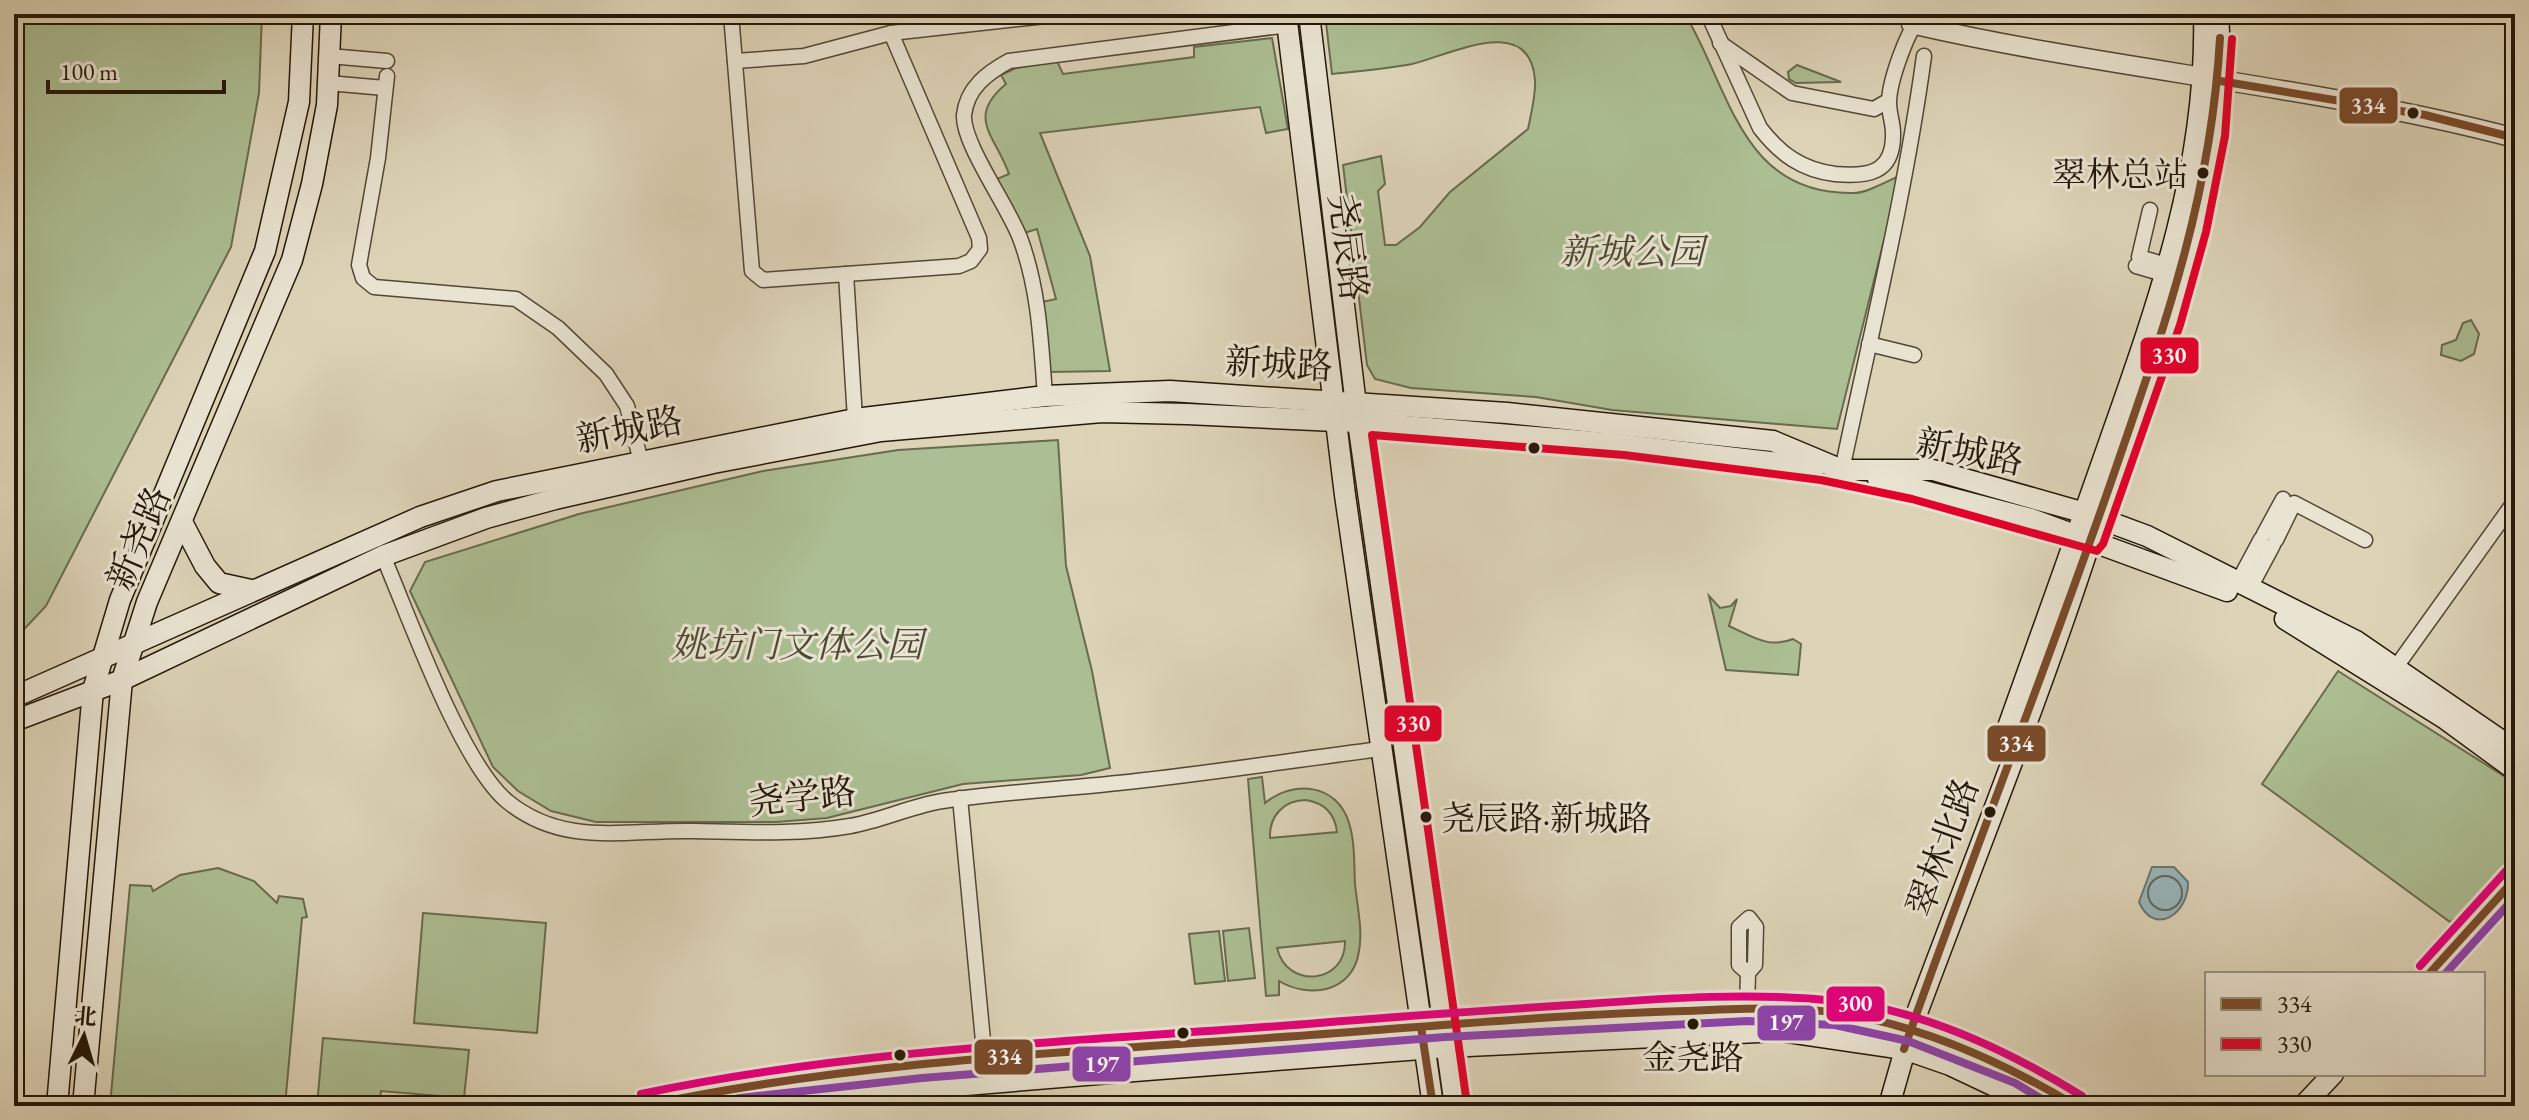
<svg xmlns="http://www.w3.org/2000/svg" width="2529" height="1120" font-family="'EB Garamond','Noto Serif SC',serif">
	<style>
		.green { fill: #acbe93; stroke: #686b4e; stroke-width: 2; fill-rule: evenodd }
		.water { fill: #98b5ba; stroke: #6a7673; stroke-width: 2 }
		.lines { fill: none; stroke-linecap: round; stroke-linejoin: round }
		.shore { stroke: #5e6661; stroke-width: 2 }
		.minor-casing { stroke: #524734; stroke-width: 17 }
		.tertiary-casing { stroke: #524734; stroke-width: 21 }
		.secondary-casing { stroke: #241808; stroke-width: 23 }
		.minor { stroke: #e9e3d1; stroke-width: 14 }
		.tertiary { stroke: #e9e3d1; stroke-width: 18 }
		.secondary { stroke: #e9e3d1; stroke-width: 20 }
		.bus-1-casing { stroke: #e9e3d1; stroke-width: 14 }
		.bus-2-casing { stroke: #e9e3d1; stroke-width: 14 }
		.bus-3-casing { stroke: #e9e3d1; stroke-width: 14 }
		.bus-4-casing { stroke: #e9e3d1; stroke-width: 14 }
		.bus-1 { stroke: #7a4b2a; stroke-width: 8 }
		.bus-2 { stroke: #e4002b; stroke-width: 8 }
		.bus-3 { stroke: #8e44ad; stroke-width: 8 }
		.bus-4 { stroke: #e5007d; stroke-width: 8 }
		.bus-dot { fill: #241808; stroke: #e9e3d1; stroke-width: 3 }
		.labels { text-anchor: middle; stroke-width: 6; stroke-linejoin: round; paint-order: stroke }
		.bus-label { font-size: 34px; fill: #241808; stroke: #e9e3d1; text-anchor: end }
		.street-label { font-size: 36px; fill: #241808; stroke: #e9e3d1 }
		.park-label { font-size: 36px; font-style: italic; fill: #4d4a32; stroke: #e9e3d1 }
		.line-badge { stroke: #e9e3d1; stroke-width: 3 }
		.badge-label { font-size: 22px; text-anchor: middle; font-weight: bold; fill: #fff }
	</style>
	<rect width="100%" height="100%" fill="#ddd4b8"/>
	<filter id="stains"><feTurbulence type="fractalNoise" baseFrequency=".0025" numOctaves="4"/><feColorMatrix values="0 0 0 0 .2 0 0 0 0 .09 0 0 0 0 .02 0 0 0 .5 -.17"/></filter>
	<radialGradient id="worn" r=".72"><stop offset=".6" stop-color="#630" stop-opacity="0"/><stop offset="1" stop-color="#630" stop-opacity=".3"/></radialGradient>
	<g class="green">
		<path d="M14,14H262L259,93L231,247L46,606L14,640Z"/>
		<path d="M1325,14H1685C1730,89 1741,196 1854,193C1868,193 1886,181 1900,176L1837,429L1612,410L1536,397L1411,388L1375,379L1367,365L1343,165L1381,156L1385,184L1378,191L1385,245H1396L1420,227L1450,192L1528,129C1531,114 1536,95 1535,80C1530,11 1448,56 1412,64C1386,69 1358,71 1332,74Z"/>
		<path d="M1272,38L1288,129L1266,133L1260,107L1040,133L1090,256L1110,371L1049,372L1042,302L1056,299L1037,229L1024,233L997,179L1009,174C996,136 965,118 1006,84L1001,75L1016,68L1057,61L1063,74L1194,57V47Z"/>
		<path d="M1797,65L1841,82L1796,83L1789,79L1788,72Z"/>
		<path d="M2471,320L2479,334L2474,354L2461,361L2441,355L2442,345L2456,340L2463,323Z"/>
		<path d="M1058,440L1066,566L1092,671L1110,768L1081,775L963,784L827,818L776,822H596L551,811L518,791L493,767L410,591L425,562L579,514L763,471L898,450Z"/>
		<path d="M1709,596L1720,608L1731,606L1737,599L1729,626C1751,636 1769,649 1793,639L1801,644L1798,675L1726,670Z"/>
		<path d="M2338,671L2515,783V862L2471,907L2450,922L2262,784Z"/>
		<path d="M1262,777L1265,803C1293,780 1337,783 1349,823C1355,842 1354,864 1355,884C1357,905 1363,930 1359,951C1353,993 1309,999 1279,981V995L1266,996L1248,779ZM1306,800C1324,803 1335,814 1337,832L1270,838C1269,816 1284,800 1306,800ZM1345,941C1346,984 1287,990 1277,948Z"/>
		<path d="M218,868L254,881L277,903L279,896L303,899L307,917L302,918L285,1106H110L130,885L151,886L153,891L180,875Z"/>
		<path d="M423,913L546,923L537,1033L414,1023Z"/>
		<path d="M1249,928L1255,978L1228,981L1223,931Z"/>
		<path d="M1219,931L1225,981L1195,984L1189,934Z"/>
		<path d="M323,1038L469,1050L464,1098L381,1091L379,1106H317Z"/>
	</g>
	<path class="water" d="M2152,867H2174L2188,882C2189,914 2154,937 2139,902Z"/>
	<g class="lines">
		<circle class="shore" cx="2165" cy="893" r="17"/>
		<defs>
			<g id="minor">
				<path d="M731,14L752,271L763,280L846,274L855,419"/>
				<path d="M1708,14L1760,128C1780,154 1802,170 1835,174C1867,177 1894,174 1893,133C1893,123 1889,113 1889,103C1889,82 1908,27 1923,14"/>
				<path d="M1720,43L1792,93L1874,109L1888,101"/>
				<path d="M329,56L387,61"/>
				<path d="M735,61L804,56L891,33L1064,14"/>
				<path d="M387,76L378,158L359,265L363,278L374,287L516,299L558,328L606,374L627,406L641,462"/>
				<path d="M328,83L385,88"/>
				<path d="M2150,210L2139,257L2170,266"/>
				<path d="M2136,266L2167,275"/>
				<path d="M846,274L959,266L971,261L980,249L979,238L891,33"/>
				<path d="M1869,344L1914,355"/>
				<path d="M1045,396C1041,342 1039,289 1020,238C1008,206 962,143 964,115C967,88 987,73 1009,61L1288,25"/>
				<path d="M1842,470C1871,332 1905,196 1924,56"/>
				<path d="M2264,534L2283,499"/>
				<path d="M2276,540L2294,503L2365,540"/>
				<path d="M383,556C409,616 461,764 508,802C565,848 628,829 694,831C747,832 797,835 850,826C884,820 915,804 949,800C1005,792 1062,789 1118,783C1206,774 1293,760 1381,749"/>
				<path d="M2238,582L2261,539"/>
				<path d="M2250,588L2273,545"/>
				<path d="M2396,667L2515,501"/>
				<path d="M960,798L985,1062"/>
				<path d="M1747,1009L1748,973L1755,965L1756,927L1749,918L1739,927V965L1748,973"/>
			</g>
			<path id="tertiary" d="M1911,24C2111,70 2317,86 2515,138"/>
			<g id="secondary">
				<path d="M1286,14L1345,495L1433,1106"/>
				<path d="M1309,14L1358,422L1455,1106"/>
				<path d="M1878,479L2031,519L2227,591"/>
				<path d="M182,522L205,566L219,583L251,590"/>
				<path d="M2285,619L2444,718L2515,770"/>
				<path d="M14,697L420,517L497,491L855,419L1045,396L1170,391L1507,413L1773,441L1842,470H1933L2085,513L2147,536L2356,641L2515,750"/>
				<path d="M14,721L122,680L383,556L486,518L555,499L713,463L881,431L1102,412L1187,414L1358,422L1607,443L1815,467"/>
				<path d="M2008,727C2043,631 2076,536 2110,440C2159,301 2208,163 2204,14"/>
				<path d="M2429,974L2515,879"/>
				<path d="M57,1106L93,690L120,600L265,251L299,102L303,14"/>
				<path d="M83,1106L122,680L147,602L292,260L312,184L327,105L331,14"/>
				<path d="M643,1106L738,1086L921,1066L1444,1025L1644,1012L1747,1009L1837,1013L1911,1029L2020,1072L2076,1106"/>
				<path d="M774,1106L929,1088L1147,1070L1447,1047L1781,1031L1904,1049L1950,1065L2037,1106"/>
				<path d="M1889,1106L1911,1029C1974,859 2043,690 2098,517C2151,353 2231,191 2218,14"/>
				<path d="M2303,1106L2333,1074"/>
			</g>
		</defs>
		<use href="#minor" class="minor-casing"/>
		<use href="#tertiary" class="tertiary-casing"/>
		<use href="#secondary" class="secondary-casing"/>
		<use href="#minor" class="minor"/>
		<use href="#tertiary" class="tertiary"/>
		<use href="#secondary" class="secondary"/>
		<defs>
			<g id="bus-1">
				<path d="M2220,81L2425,115L2515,138"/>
				<path d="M2429,974L2515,879"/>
				<path d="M1421,1027L1433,1106"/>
				<path d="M1904,1049C1971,859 2045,672 2111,482C2163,331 2211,200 2220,38"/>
				<path d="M643,1106C879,1056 1124,1050 1364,1031C1471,1023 1578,1014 1685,1011C1736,1009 1789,1006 1839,1013C1924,1026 2003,1062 2076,1106"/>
			</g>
			<path id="bus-2" d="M1467,1104L1372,435L1624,455L1821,480L1912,499L2097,551L2103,544L2180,325L2206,232L2225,136L2232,39"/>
			<g id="bus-3">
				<path d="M2445,974L2515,897"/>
				<path d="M701,1106L740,1098L922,1078L1445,1037L1747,1021L1835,1025L1908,1041L2015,1083L2053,1106"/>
			</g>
			<g id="bus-4">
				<path d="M2420,966L2506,871"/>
				<path d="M641,1094C859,1048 1085,1041 1307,1024C1400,1016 1493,1010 1586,1004C1669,998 1754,992 1837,1001C1923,1010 2009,1051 2082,1096"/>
			</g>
		</defs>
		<use href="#bus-1" class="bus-1-casing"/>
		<use href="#bus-2" class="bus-2-casing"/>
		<use href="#bus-3" class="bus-3-casing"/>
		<use href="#bus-4" class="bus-4-casing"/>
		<use href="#bus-1" class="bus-1"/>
		<use href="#bus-2" class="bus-2"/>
		<use href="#bus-3" class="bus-3"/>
		<use href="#bus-4" class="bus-4"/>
	</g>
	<g class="bus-dot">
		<circle cx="2413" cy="113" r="7"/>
		<circle cx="2203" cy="173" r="7"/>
		<circle cx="1534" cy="448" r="7"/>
		<circle cx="1990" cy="812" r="7"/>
		<circle cx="1426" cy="817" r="7"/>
		<circle cx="1693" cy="1024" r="7"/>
		<circle cx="1183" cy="1033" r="7"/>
		<circle cx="900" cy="1055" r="7"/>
	</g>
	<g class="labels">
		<g class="bus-label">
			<text x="2188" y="186">翠林总站</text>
			<text x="1441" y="830" text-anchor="start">尧辰路·新城路</text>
			<text x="1693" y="1069" text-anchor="middle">金尧路</text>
		</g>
		<g class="street-label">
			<text transform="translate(1349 247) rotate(83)" y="13">尧辰路</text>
			<text transform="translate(1279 363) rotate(3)" y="13">新城路</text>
			<text transform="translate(629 429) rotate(-11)" y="13">新城路</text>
			<text transform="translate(1970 451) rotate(11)" y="13">新城路</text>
			<text transform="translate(138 538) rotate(-67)" y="13">新尧路</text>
			<text transform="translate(802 796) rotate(-6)" y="13">尧学路</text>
			<text transform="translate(1942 847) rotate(-70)" y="13">翠林北路</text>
		</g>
		<g class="park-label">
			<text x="1632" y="264">新城公园</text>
			<text x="797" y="657">姚坊门文体公园</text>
		</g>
	</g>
	<g class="line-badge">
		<rect x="2338" y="86" width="61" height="39" rx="8" fill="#7a4b2a"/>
		<rect x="2139" y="336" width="61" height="39" rx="8" fill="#e4002b"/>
		<rect x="1383" y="704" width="60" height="39" rx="8" fill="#e4002b"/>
		<rect x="1986" y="724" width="61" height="39" rx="8" fill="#7a4b2a"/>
		<rect x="1825" y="985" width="61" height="38" rx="8" fill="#e5007d"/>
		<rect x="1756" y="1004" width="61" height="38" rx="8" fill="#8e44ad"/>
		<rect x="973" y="1038" width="61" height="38" rx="8" fill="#7a4b2a"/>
		<rect x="1071" y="1045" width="61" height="38" rx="8" fill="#8e44ad"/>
	</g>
	<g class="badge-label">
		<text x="2368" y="113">334</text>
		<text x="2169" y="363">330</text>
		<text x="1413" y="731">330</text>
		<text x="2016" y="751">334</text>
		<text x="1855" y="1011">300</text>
		<text x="1786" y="1030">197</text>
		<text x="1004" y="1064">334</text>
		<text x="1102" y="1072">197</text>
	</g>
	<rect width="2529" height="1120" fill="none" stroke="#ddd4b8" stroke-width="48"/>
	<rect x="16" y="16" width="2497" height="1088" fill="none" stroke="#241808" stroke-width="4"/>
	<rect x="24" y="24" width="2481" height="1072" fill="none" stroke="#241808" stroke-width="2"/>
	<rect x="2205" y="972" width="280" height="104" fill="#e9e3d1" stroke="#9a9281" stroke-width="2"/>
	<rect x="2221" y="998" width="40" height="12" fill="#7a4b2a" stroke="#9a9281" stroke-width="2"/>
	<text x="2277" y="1012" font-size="24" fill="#241808">334</text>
	<rect x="2221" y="1038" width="40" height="12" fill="#e4002b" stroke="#9a9281" stroke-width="2"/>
	<text x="2277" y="1052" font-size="24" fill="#241808">330</text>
	<g transform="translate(84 1036) rotate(5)" stroke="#e9e3d1" stroke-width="6" paint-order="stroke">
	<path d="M0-6L14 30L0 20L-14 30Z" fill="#241808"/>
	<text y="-12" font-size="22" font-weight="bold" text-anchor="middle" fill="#241808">北</text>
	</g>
	<path d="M48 80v12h176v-12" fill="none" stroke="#241808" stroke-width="4"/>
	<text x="60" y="80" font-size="24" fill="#241808" stroke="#e9e3d1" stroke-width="6" paint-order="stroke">100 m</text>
	<rect width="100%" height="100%" filter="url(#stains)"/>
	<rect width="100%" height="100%" fill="url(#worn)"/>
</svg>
